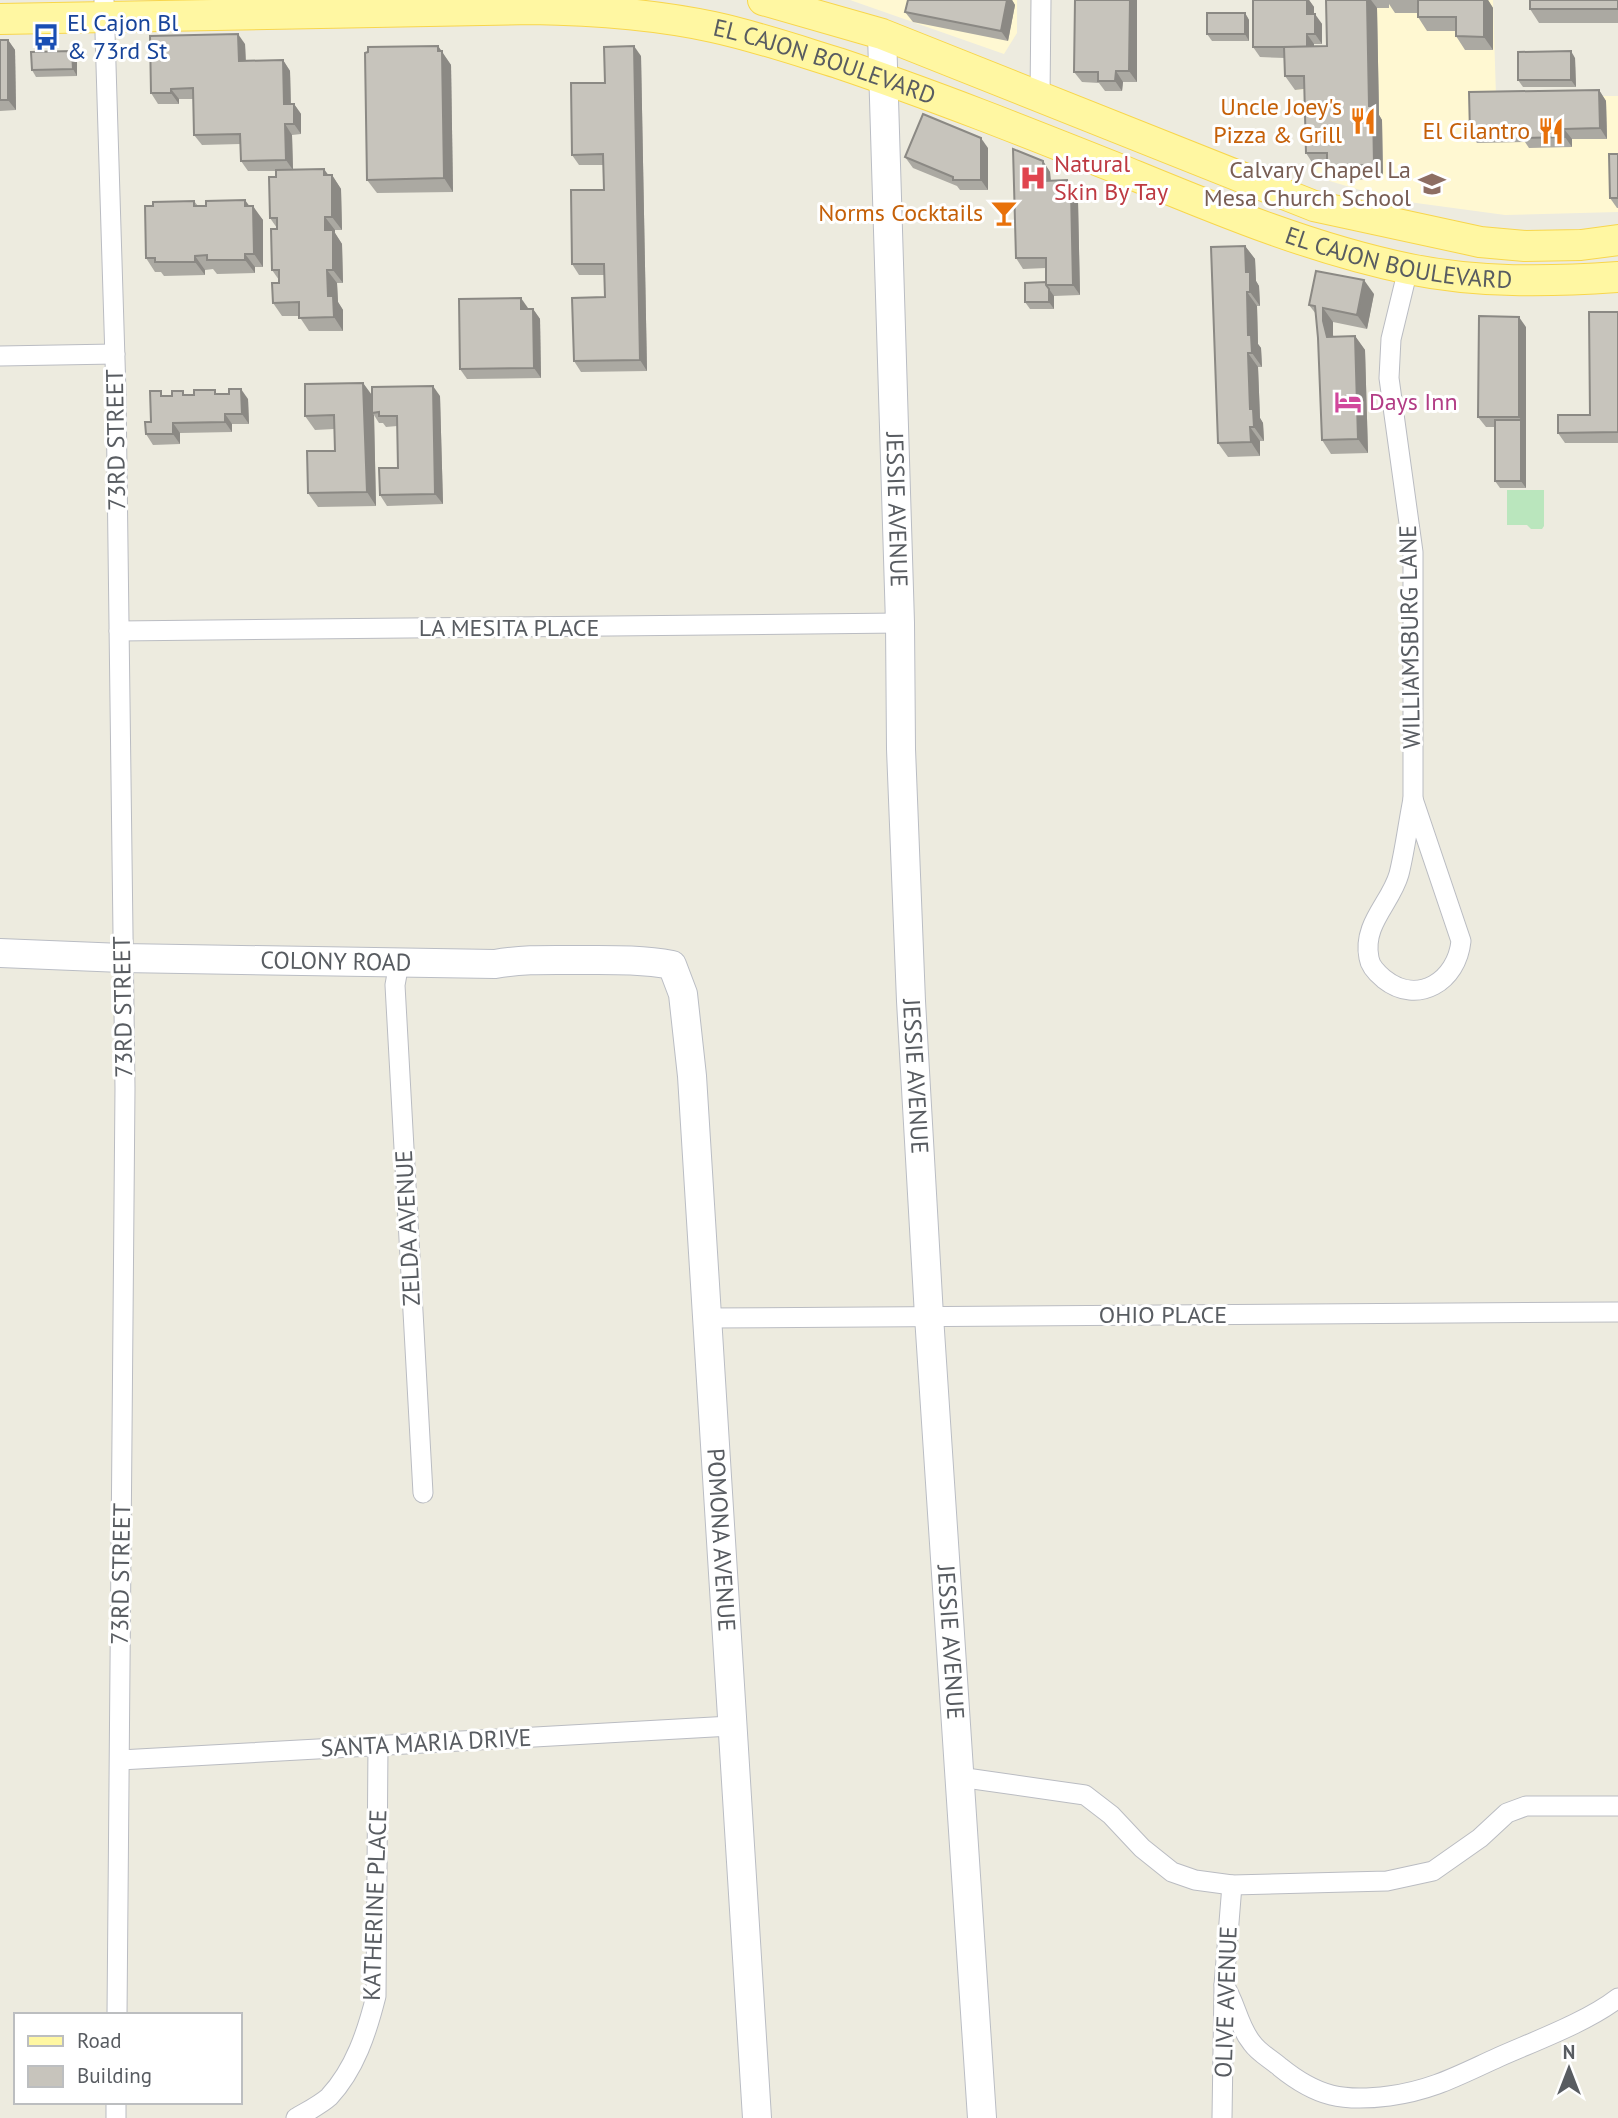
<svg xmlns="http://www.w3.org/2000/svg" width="1618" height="2118" font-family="'PT Sans',sans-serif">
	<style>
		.commercial { fill: #fff8d2 }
		.green { fill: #bae6bd }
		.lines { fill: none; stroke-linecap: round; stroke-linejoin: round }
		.street-casing { stroke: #babcc2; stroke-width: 21 }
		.secondary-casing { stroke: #babdc4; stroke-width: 30 }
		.primary-casing { stroke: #f8d64c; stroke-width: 32 }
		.street { stroke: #fff; stroke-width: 19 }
		.secondary { stroke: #fff; stroke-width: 28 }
		.primary { stroke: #fff7a2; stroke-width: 30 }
		.wall { fill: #aba9a2 }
		.shaded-wall { fill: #8b8984 }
		.building { fill: #c7c4bc; stroke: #8b8984; stroke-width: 2 }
		.labels { text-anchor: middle; stroke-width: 6; stroke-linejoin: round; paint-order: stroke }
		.transit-label { font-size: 24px; fill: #164399; stroke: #fff; text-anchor: start }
		.street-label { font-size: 24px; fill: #585c61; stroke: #fff }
		.food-label { font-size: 24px; fill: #c56008; stroke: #fff; text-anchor: end }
		.health-label { font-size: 24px; fill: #be3a42; stroke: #fff; text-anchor: start }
		.education-label { font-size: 24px; fill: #785e54; stroke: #fff; text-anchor: end }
		.hotel-label { font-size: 24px; fill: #b23c85; stroke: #fff; text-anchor: start }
	</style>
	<rect width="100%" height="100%" fill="#edebdf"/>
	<g class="commercial">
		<path d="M850,0H1017V33L1004,54Z"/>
		<path d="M1336,0H1493L1496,96H1618V212L1505,215L1394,200L1316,177L1313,89L1295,90L1296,64L1337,60Z"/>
	</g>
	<path class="green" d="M1507,490H1544V526L1542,529H1531L1527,525H1507Z"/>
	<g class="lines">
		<defs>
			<g id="street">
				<path d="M104,0L116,392L125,1088L117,2015"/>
				<path d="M1040,98L1041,0"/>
				<path d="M1408,269L1391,339L1389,378L1413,552V799"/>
				<path d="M0,356L115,354"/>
				<path d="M119,631L900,623"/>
				<path d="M1413,799L1461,941C1457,981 1418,1006 1384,979C1378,974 1370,966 1369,958C1362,924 1391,903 1399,874C1405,850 1408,824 1413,799Z"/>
				<path d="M399,963L395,985L423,1493"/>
				<path d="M708,1318L1618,1312"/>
				<path d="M120,1760L731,1726"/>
				<path d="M959,1777L1085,1795L1111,1815L1142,1848L1172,1872L1195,1880L1232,1885L1387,1881L1433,1871L1480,1838L1507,1813L1526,1806H1618"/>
				<path d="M1224,1985C1236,2003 1238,2026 1252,2043C1259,2053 1271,2059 1280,2067C1317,2097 1343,2102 1389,2096C1433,2090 1459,2075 1499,2057C1535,2041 1587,2022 1618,1998"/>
				<path d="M116,2118V2102"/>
				<path d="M296,2118C306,2112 320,2105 329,2097C355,2069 367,2032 376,1996L378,1746"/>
				<path d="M1222,2118L1224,1985L1232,1885"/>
			</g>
			<g id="secondary">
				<path id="s1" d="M882,34L900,623L901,749L911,1001L929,1316L982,2118"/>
				<path id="s2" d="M0,953L122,958L495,964C522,959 550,960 578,960C609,960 641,959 672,965L683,994L692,1076L757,2118"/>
			</g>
			<g id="primary">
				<path d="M763,0L882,34L1314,206L1480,242L1525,246L1581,245L1618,240"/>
				<path id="s3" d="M0,19L532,9C593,10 653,14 713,27C755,36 796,50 838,63C933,95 1026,132 1119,169C1214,208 1308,248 1409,269C1478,283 1548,282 1618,277"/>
			</g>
		</defs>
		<use href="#street" class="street-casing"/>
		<use href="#secondary" class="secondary-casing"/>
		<use href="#primary" class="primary-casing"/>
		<use href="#street" class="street"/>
		<use href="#secondary" class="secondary"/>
		<use href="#primary" class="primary"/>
	</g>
	<g class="wall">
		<path d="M908,0H1012L1015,5L1008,41L913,22L905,12Z"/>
		<path d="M1137,0V82H1123L1122,91H1105L1099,83L1082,82L1074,72Z"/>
		<path d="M1253,0H1309L1314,7V14L1322,24V44H1314V46H1327L1326,0H1488L1493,8V50H1465L1456,36V31H1427L1418,17V13H1395L1389,4V8H1377L1379,115L1382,120L1383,179L1337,180L1328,167H1315L1306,153L1304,89L1295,90L1285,76V58L1260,57L1253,47Z"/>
		<path d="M1618,0V23H1539L1530,9Z"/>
		<path d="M1245,13L1249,20V41H1212L1207,34Z"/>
		<path d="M0,40H8L15,50L16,110L0,111Z"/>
		<path d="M245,44L246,61L283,60L290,71L291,104H294L301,114V134L292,135L293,170L332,175L341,189L342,230H335V233L342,244L343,283H337L338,302L343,310V331H309L299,316H282L273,303L279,283V280L272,270L277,228L270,218L276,171H248L241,161L240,144L202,145L194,135V99H179V104H158L151,93Z"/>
		<path d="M438,46L451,65L453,192L377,193L367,180Z"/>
		<path d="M72,51L77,58V76L36,77L32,70Z"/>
		<path d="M641,56L647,371L581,372L574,361L605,297V275H579L572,264L604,190V165H579L572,155L605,83Z"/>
		<path d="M1575,58L1576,87H1523L1518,80Z"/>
		<path d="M1599,90L1606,101L1607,139H1572V147L1529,148L1525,142L1477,143L1470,133Z"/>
		<path d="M988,148V190H960L957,186L913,168L905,157Z"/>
		<path d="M1618,154V208H1617L1610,198Z"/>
		<path d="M1043,161L1050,172L1051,180L1074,190V195L1078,201L1080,295L1054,296V309H1030L1025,302L1046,282V268L1023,269L1016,258Z"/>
		<path d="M194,201L198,206H250L263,220V267H255V273L217,274L213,269L205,270V275L164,276L161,272H155L146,258L153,206Z"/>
		<path d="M1245,246L1255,259L1256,281L1259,286L1260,306H1257L1258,344L1261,348L1262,367H1258L1260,418L1263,423L1264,441H1260V456L1228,457L1218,443Z"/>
		<path d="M1374,294L1367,329L1333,322V337L1355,336L1365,350L1368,453L1331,454L1322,440L1318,338L1316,314L1309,305Z"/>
		<path d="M528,309H533L540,319L541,378L467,379L460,369Z"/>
		<path d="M1618,312V443H1565L1558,433L1590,415Z"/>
		<path d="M1526,327V488H1500L1495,481V427H1486L1478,417Z"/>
		<path d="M363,383L372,395L440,396L443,504L387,506L380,495L398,468L397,426L386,427L383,423H379L374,415L376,506L318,507L308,493L335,451L334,429L315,430L305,416Z"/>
		<path d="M218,394L248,399L249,424H232V432L180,433V444L153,445L146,434L165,396Z"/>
	</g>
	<g class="shaded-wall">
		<path d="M1007,0H1012L1015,5L1008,41L1001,31Z"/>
		<path d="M1130,0H1137V82L1129,71Z"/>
		<path d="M1307,0H1309L1314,7V24L1307,14Z"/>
		<path d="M1367,0H1371L1377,8L1379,115L1382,120L1383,179L1374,165L1369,106Z"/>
		<path d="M1482,0H1488L1493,8V50L1484,37Z"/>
		<path d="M1245,13L1249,20V41L1245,34Z"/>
		<path d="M1315,14L1322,24V44L1315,34Z"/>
		<path d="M238,34L245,44L246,71L239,61Z"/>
		<path d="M1307,34L1314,44V58L1307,48Z"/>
		<path d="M8,40L15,50L16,110L8,100Z"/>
		<path d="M438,46L451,65L453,192L444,178Z"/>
		<path d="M634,46L641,56L647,371L640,360Z"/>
		<path d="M72,51L77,58V76L73,69Z"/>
		<path d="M1571,51L1575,58L1576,87L1571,80Z"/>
		<path d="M283,60L290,71L291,115L284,104Z"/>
		<path d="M1116,71L1123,82L1122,91L1115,81Z"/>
		<path d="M171,89L179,99V104L171,93Z"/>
		<path d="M1599,90L1606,101L1607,139L1600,128Z"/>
		<path d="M294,104L301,114V134L294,124Z"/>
		<path d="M285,124L292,135L293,170L286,160Z"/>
		<path d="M1564,129L1572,139V147L1565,137Z"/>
		<path d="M981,138L988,148V190L981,180Z"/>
		<path d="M1043,161L1050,172L1051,191L1044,181Z"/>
		<path d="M324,169L332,180V175L341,189L342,230L332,217L324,175Z"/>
		<path d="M1067,180L1074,190V195L1078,201L1080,295L1073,285Z"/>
		<path d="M245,200L253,211V206L263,220V267L254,254L245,206Z"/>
		<path d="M325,217L335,230V233L342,244L343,283L333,270L325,230Z"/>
		<path d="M1245,246L1255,259L1256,281L1259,286L1260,306L1250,292L1246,272Z"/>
		<path d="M245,254L255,267V273L245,260Z"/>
		<path d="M195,256L205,270V275L195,262Z"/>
		<path d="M327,270L337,283L338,302L343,310V331L334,317L328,296Z"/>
		<path d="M1364,280L1374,294L1367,329L1357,315Z"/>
		<path d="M1049,289L1054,296V309L1049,302Z"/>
		<path d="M1247,292L1257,306L1258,344L1261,348L1262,367L1252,353L1248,335Z"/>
		<path d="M521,298L528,308L521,309Z"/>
		<path d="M1323,308L1333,322V335L1337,350L1327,337L1323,321Z"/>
		<path d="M533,309L540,319L541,378L534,368Z"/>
		<path d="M1519,317L1526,327V488L1521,481V420L1519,417Z"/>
		<path d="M1355,336L1365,350L1368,453L1358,439Z"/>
		<path d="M1248,353L1258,367L1260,418L1263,423L1264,441L1254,427L1250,409Z"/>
		<path d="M363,383L373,397L372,413L374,415L376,506L367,492Z"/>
		<path d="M433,386L440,396L443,504L435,494Z"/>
		<path d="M241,389L248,399L249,424L242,414Z"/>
		<path d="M225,414L232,424V432L225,422Z"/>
		<path d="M173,423L180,433V444L173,434Z"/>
		<path d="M1250,427L1260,441V456L1251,442Z"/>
	</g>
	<g class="building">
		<path d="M908,0H1007L1001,31L905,12Z"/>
		<path d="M1075,0H1130L1129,71H1116L1115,81H1098V72H1074Z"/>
		<path d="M1253,0H1307V14H1315V34H1307V47H1253Z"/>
		<path d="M1326,0H1367L1369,106H1373L1374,165L1327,166V153H1306L1304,76H1285L1284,47L1327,46Z"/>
		<path d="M1418,0H1484V37L1456,36V17H1418Z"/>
		<rect x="1530" y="0" width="88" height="9"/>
		<rect x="1207" y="13" width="38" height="21"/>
		<path d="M238,34L239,61L283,60L284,104H294V124H285L286,160L241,161L240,134L194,135L193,88L171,89V93H151L150,36Z"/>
		<rect x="0" y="40" width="8" height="60"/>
		<path d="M438,46V51H442L444,178L367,180L365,53L368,52V47Z"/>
		<path d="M634,46L640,360L574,361L572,298L605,297L604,264H572L571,190H604L603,154L572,155L571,83H605L604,47Z"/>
		<path d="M72,51L73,69L32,70L31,52Z"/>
		<path d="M1571,51V80H1518V52Z"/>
		<path d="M1599,90L1600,128L1564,129L1565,137L1522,138V132L1470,133L1469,92Z"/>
		<path d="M923,114L981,138V180H953V177L905,157Z"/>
		<path d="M1013,149L1043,161L1044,181L1067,180V190H1071L1073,285H1046V258H1016Z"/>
		<path d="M1609,154H1618V198H1610Z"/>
		<path d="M324,169V175H332V217H325V230H333V270H327L328,296H333L334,317L299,318V302L273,303L272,283H279V270H272L271,229H277V218H270L269,177H276V170Z"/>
		<path d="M245,200V206H253L254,254H245V260H207V255L195,256V262H155V258H146L145,206H153V202L194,201V206H206V201Z"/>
		<path d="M1245,246L1246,272H1250V292H1247L1248,335H1251L1252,353H1248L1250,409H1253L1254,427H1250L1251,442L1218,443L1211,247Z"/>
		<path d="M1316,271L1364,280L1357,315L1323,308V321L1327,337L1355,336L1358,439L1322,440L1318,338L1315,306L1309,305Z"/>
		<path d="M1046,282V285L1049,289V302H1025V283Z"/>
		<path d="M521,298V309H533L534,368L460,369L459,299Z"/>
		<path d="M1589,312H1618V432L1558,433V415H1590Z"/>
		<path d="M1479,316L1519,317V417H1478Z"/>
		<path d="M363,383L367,492L308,493L307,451H335L334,415L305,416V384Z"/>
		<path d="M433,386L435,494L380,495L379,468H398L397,416H379V412L372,413V387Z"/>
		<path d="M229,389H241L242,414H225V422L173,423V434H146L145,422H151L150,391H161V396H172V391H183V395H194V390H215V394H229Z"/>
		<rect x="1495" y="420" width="26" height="61"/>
	</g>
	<defs>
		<symbol id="bus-bare" viewBox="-9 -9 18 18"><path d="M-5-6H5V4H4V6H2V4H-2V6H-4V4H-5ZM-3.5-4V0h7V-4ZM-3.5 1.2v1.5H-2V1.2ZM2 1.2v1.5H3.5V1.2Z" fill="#1a4fb4" stroke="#fff" stroke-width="2.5" paint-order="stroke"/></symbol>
		<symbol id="restaurant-bare" viewBox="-9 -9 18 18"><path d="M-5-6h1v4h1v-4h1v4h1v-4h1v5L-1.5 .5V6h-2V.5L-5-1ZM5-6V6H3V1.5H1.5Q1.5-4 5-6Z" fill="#e8710a" stroke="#fff" stroke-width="2.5" paint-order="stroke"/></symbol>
		<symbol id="hospital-bare" viewBox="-9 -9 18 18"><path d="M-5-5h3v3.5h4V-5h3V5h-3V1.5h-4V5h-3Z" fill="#e0444e" stroke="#fff" stroke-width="2.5" paint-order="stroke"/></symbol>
		<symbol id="school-bare" viewBox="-9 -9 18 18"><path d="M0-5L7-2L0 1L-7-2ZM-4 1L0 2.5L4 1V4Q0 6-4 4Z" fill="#8d6e63" stroke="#fff" stroke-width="2.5" paint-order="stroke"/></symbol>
		<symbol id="bar-bare" viewBox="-9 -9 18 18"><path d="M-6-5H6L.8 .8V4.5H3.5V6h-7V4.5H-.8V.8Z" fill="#e8710a" stroke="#fff" stroke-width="2.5" paint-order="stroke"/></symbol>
		<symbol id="hotel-bare" viewBox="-9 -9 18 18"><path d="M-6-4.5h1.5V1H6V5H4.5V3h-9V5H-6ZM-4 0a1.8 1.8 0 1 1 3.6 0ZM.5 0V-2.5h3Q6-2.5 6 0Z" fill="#d1479c" stroke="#fff" stroke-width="2.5" paint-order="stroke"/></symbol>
	</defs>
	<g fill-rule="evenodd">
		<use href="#bus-bare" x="27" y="18" width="38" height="38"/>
		<use href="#restaurant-bare" x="1344" y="102" width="38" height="38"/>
		<use href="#restaurant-bare" x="1532" y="112" width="38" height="38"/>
		<use href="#hospital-bare" x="1014" y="159" width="38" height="38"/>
		<use href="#school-bare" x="1413" y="165" width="38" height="38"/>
		<use href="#bar-bare" x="985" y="194" width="38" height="38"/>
		<use href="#hotel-bare" x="1329" y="383" width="38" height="38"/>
	</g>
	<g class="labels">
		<g class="transit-label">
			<text x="67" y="31">El Cajon Bl<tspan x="67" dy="28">&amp; 73rd St</tspan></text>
		</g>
		<g class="street-label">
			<text dy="8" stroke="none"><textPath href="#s3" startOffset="831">EL CAJON BOULEVARD</textPath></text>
			<text dy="8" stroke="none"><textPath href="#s3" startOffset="1440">EL CAJON BOULEVARD</textPath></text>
			<text transform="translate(116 440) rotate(-91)" y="8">73RD STREET</text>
			<text dy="8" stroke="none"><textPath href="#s1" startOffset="476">JESSIE AVENUE</textPath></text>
			<text x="509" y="636">LA MESITA PLACE</text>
			<text transform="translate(1410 637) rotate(-91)" y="8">WILLIAMSBURG LANE</text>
			<text dy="8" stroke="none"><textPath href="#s2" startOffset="336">COLONY ROAD</textPath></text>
			<text transform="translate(123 1007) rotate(-91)" y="8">73RD STREET</text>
			<text dy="8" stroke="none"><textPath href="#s1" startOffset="1043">JESSIE AVENUE</textPath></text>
			<text transform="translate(408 1228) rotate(-93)" y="8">ZELDA AVENUE</text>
			<text x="1163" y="1323">OHIO PLACE</text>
			<text dy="8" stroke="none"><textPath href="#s2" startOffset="1251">POMONA AVENUE</textPath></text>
			<text transform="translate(121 1574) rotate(-89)" y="8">73RD STREET</text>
			<text dy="8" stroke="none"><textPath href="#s1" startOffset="1610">JESSIE AVENUE</textPath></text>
			<text transform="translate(426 1743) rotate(-3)" y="8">SANTA MARIA DRIVE</text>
			<text transform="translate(375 1905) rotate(-88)" y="8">KATHERINE PLACE</text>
			<text transform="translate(1226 2002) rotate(-88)" y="8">OLIVE AVENUE</text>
		</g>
		<g class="food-label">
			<text x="1342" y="115">Uncle Joey's<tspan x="1342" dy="28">Pizza &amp; Grill</tspan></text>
			<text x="1530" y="139">El Cilantro</text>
			<text x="983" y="221">Norms Cocktails</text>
		</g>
		<g class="health-label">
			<text x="1054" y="172">Natural<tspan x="1054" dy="28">Skin By Tay</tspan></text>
		</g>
		<g class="education-label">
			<text x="1411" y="178">Calvary Chapel La<tspan x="1411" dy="28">Mesa Church School</tspan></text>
		</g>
		<g class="hotel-label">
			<text x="1369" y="410">Days Inn</text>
		</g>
	</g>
	<rect x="14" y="2013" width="228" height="91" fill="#ffffff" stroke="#bcbec0" stroke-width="2"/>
	<rect x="28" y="2036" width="35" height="10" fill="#fff7a2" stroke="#bcbec0" stroke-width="2"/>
	<text x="77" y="2048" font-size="21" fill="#585c61">Road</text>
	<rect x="28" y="2066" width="35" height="21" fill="#c7c4bc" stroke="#bcbec0" stroke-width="2"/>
	<text x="77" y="2083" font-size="21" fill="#585c61">Building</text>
	<g transform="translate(1569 2069)" stroke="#ffffff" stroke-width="5" paint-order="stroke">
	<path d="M0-5L12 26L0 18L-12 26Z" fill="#585c61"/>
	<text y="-10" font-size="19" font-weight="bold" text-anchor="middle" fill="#585c61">N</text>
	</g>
</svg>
